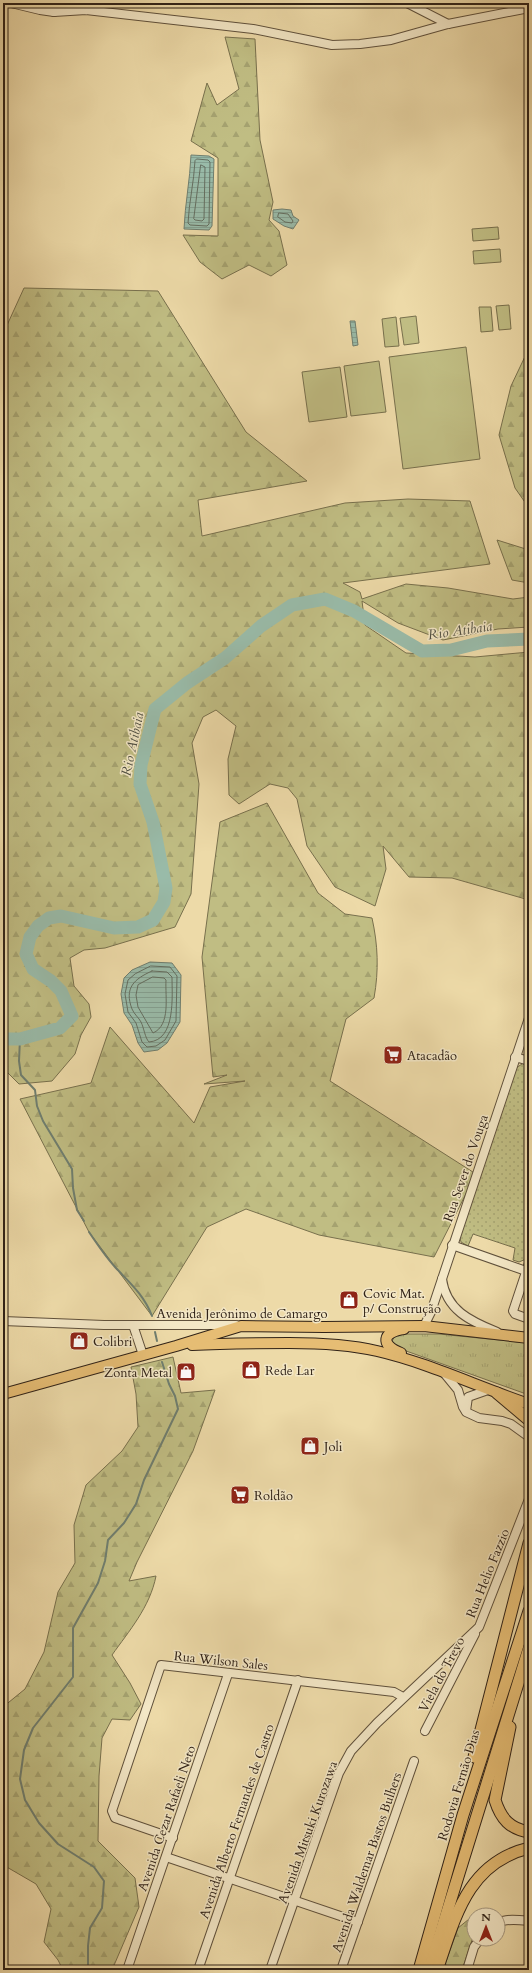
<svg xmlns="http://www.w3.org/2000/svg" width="532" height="1973" font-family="Cardo,serif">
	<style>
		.grass { fill: url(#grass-tufts); stroke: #78704d }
		.forest { fill: url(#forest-firs); stroke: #78704d }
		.park { fill: url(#park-dots); stroke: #78704d }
		.garden { fill: #c0bd83; stroke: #78704d }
		.water { fill: url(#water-rules); stroke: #6f7e6f }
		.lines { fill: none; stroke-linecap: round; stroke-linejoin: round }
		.shore { stroke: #646e60; stroke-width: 1 }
		.stream { stroke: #6f7e6f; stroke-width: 2 }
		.river { stroke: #99bba9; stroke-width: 13 }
		.minor-casing { stroke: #5f503b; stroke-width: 10 }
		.major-casing { stroke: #302217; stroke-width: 12 }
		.highway-casing { stroke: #302217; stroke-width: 13 }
		.minor { stroke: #f3e7c6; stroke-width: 8 }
		.major { stroke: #e6bd74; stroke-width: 10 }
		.highway { stroke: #e6bd74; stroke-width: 11 }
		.labels { text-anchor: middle; stroke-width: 3; stroke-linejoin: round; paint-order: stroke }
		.poi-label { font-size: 13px; fill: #302217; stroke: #f3e7c6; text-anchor: start }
		.street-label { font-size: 13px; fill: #302217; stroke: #f3e7c6 }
		.water-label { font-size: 14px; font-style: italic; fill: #505043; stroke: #f3e7c6 }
	</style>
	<defs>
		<pattern id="grass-tufts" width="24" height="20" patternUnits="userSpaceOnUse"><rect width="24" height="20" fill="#c0bd83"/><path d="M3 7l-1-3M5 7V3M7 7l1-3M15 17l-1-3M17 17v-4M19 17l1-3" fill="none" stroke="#a5a270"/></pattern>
		<pattern id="forest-firs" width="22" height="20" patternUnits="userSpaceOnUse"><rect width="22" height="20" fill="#c0bd83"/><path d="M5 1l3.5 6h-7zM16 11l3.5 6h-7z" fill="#a5a270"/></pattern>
		<pattern id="park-dots" width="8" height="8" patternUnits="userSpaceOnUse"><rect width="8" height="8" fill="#c0bd83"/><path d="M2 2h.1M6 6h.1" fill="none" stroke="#a5a270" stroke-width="1.8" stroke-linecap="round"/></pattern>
		<pattern id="water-rules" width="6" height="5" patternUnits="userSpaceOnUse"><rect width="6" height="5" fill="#99bba9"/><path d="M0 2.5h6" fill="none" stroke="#84a091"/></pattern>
	</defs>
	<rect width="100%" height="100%" fill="#eddaa8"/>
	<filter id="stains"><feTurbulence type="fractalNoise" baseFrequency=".005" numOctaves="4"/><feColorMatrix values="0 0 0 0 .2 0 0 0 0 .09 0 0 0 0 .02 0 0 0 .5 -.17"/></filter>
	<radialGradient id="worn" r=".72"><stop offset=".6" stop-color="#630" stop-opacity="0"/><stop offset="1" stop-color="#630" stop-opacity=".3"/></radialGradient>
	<path class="grass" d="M396,1334H439L529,1343V1395L395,1347L391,1343Z"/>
	<g class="forest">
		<path d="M225,37L255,39L260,140L273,202L269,220L279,231L287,265L271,276L249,265L222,279L200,262L183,235L218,236V158L191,141L207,83L217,105L239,89Z"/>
		<path d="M24,288L158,291L246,432L307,481L198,500L202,536L345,503L408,499L470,501L490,564L343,583L360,592L362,599L406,584L448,588L513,599L529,597V627L498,629L443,640L398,623L362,601L365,625L406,653L475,657L529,652V900L452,878L409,877L383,846L386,869L375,906L335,887L307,846L297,799L288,788L270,784L239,804L229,795L228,759L236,726L216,710L203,717L192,743L199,784L191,894L175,927L105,948L84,950L70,958L74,986L89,1004L91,1017L81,1035L75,1054L52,1081L19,1084L3,1068V334Z"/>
		<path d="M529,348V508L515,488L499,435L511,386Z"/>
		<path d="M497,540L529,550V583L512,580Z"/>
		<path d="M267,803L318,893L345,914L372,918C378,945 379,970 374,998L346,1019L330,1081L476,1174L434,1257L319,1235L246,1209L207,1227L152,1316L89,1232L20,1099L91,1083L110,1027L194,1123L210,1087L245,1081L204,1084L227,1075L213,1077L202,957L220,822Z"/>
		<path d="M173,1357L181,1393L215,1390L193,1451L137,1562L129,1581L156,1576C150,1607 129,1631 112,1655L130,1683L141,1704L130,1720L112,1719L102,1738L99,1776L98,1841L135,1878L139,1907L112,1970H63L58,1960L44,1942L51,1909L36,1884L5,1866L3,1860V1707L25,1689L44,1652L58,1592L75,1563L74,1525L86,1485L122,1451L138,1427L136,1394L131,1367Z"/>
		<path d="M474,1915V1934L462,1970H443L458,1928Z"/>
	</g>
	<path class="park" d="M525,1062L529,1063V1249L526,1259L519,1262L513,1260L515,1248L473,1234L468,1246L461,1242L459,1234L516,1068Z"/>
	<g class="garden">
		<path d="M498,227L499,239L473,241L472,229Z"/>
		<path d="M500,249L501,262L474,264L473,251Z"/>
		<path d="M509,305L511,329L499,330L496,306Z"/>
		<path d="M479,307H491L493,331L481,332Z"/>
		<path d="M416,316L419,343L404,345L400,318Z"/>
		<path d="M396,317L399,346L385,347L382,319Z"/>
		<path d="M466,347L480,459L403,469L389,357Z"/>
		<path d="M379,361L386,412L351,416L344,366Z"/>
		<path d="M340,367L347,417L309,422L302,372Z"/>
	</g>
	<g class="water">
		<path d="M191,155L209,156L214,159L212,226L209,230L184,229C185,204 190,180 191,155Z"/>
		<path d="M282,209L291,210L293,216L299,220L293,229L284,226L273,219V210Z"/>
		<path d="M350,321H355L358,345L353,346Z"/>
		<path d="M150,962L172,963L181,975L180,1022L167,1043L158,1050L144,1052L138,1043L132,1025L124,1013L121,994L124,978L132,970Z"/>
	</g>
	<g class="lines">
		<g class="shore">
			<path d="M197,159L208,160L210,162L209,224L207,226L190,225L188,223C189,202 194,182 195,161Z"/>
			<path d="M201,165L205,167L204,219L202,221L195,220L194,219Z"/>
			<path d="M279,213L288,214L293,221L292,223L285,222L278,217Z"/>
			<path d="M151,966L170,967L177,976L176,1021L165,1040L156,1046L147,1047L142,1042L136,1023L128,1012L125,994L128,980L135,974Z"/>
			<path d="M152,971L167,972L172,977C172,996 176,1040 149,1042C145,1038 144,1028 141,1022C139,1018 134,1014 132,1009C124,988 134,979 152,971Z"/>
			<path d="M153,977L164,978L166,980C165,997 171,1025 153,1033L138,1007L136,995L138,985Z"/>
		</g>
		<g class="stream">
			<path d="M20,1039L19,1061L21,1075L35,1090L37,1106L43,1121L72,1169L73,1188L77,1210L84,1221"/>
			<path d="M89,1232C97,1244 105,1256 115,1267C130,1283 144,1295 152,1316"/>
			<path d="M155,1332L157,1341"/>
			<path d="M88,1970V1946L90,1928L102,1908L104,1881L94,1867L58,1844L39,1823L25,1800L20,1779L24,1750L33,1728L73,1677V1628L98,1583L105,1561L108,1540L124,1523L136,1504L144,1480L178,1409L175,1396L169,1384L162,1362"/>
		</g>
		<path class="river" d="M3,1039H20L60,1028L72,1016L61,991L51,981L33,969L26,954L30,937L38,926L49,918L61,916L114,928L138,927L153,920L164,902L166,888L153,822L140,784L141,765L155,709L187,683L225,658L261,626L292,605L325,599L354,611L422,651L451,650L487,641L529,639"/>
		<defs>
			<g id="minor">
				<path d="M11,3L40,10L54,12L86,10L253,29L332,45L360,44L391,40L448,24L529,8"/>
				<path d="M75,3L86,10"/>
				<path d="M407,3L448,24"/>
				<path d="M54,12L56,3"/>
				<path d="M515,1057L529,1061"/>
				<path d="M452,1245L526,1271"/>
				<path d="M529,1263L513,1311L515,1314L529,1319"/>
				<path d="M442,1279C446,1310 470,1321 497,1332"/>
				<path d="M3,1321L104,1325H236"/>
				<path d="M133,1325L143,1355"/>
				<path d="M424,1326L431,1312L529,1018"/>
				<path d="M444,1373L458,1390L463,1407L466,1412L479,1418L502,1421L511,1424L529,1437"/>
				<path d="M466,1411L468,1397L488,1390"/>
				<path d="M425,1731L475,1634"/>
				<path d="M173,1838L115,1818L112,1811L161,1665L394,1692L403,1697"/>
				<path d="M166,1857L358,1922"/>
				<path d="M498,1923C506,1918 520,1920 529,1921"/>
				<path d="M127,1970L228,1674"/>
				<path d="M198,1970L298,1680"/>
				<path d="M270,1970L339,1773L351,1751L377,1723L479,1627L529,1499"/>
				<path d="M341,1970L414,1761"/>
				<path d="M467,1970L474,1947L480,1939"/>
			</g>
			<g id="major">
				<path d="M192,1345C224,1343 256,1343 289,1343C319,1343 347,1344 377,1351C429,1363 478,1387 529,1404"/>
				<path d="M401,1353C380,1345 382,1332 404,1329"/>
				<path d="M3,1394L176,1346L241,1326L324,1327L424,1326L529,1338"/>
			</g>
			<g id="highway">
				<path d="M497,1393L529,1420"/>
				<path d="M510,1727L495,1800C501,1819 510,1829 529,1832"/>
				<path d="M474,1757L529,1543"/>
				<path d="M419,1970L463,1815L529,1611"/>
				<path d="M429,1970L529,1648"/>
				<path d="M437,1970C455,1918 467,1863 529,1848"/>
			</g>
		</defs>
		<use href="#minor" class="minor-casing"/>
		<use href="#major" class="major-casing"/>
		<use href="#highway" class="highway-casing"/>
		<use href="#minor" class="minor"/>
		<use href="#major" class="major"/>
		<use href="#highway" class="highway"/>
	</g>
	<defs>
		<symbol id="supermarket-square" viewBox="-11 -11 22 22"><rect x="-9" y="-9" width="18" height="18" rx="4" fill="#8f2418" stroke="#f3e7c6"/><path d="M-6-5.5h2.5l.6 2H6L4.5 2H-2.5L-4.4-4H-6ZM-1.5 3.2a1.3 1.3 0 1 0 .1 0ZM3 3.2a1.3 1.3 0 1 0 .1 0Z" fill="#fff"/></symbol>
		<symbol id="shop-square" viewBox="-11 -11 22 22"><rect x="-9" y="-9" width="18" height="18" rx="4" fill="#8f2418" stroke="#f3e7c6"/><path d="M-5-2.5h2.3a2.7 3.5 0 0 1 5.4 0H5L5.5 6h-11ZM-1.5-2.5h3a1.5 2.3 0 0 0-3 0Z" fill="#fff"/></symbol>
	</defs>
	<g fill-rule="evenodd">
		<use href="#supermarket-square" x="382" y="1044" width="22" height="22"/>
		<use href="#shop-square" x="338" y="1289" width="22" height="22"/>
		<use href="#shop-square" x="68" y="1330" width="22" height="22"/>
		<use href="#shop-square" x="240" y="1359" width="22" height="22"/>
		<use href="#shop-square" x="175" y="1361" width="22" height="22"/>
		<use href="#shop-square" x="299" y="1435" width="22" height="22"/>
		<use href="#supermarket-square" x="229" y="1484" width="22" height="22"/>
	</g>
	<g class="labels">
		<g class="poi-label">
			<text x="407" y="1060">Atacadão</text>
			<text x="363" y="1298">Covic Mat.<tspan x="363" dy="15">p/ Construção</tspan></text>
			<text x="93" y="1346">Colibri</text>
			<text x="265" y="1375">Rede Lar</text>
			<text x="172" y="1377" text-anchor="end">Zonta Metal</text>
			<text x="324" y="1451">Joli</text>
			<text x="254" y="1500">Roldão</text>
		</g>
		<g class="street-label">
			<text transform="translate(465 1168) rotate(-71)" y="5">Rua Sever do Vouga</text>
			<text x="242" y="1318">Avenida Jerônimo de Camargo</text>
			<text transform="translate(487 1573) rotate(-68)" y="5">Rua Helio Fazzio</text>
			<text transform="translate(221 1660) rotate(6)" y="5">Rua Wilson Sales</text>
			<text transform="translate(441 1674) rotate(-62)" y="5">Viela do Trevo</text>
			<text transform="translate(458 1785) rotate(-73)" y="5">Rodovia Fernão Dias</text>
			<text transform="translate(166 1818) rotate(-71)" y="5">Avenida Cezar Rafaeli Neto</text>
			<text transform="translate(236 1821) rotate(-71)" y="5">Avenida Alberto Fernandes de Castro</text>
			<text transform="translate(307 1832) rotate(-70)" y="5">Avenida Mitsuki Kurozawa</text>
			<text transform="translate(366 1862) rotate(-71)" y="5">Avenida Waldemar Bastos Bulhers</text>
		</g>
		<g class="water-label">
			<text transform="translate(460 630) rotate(-8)" y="5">Rio Atibaia</text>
			<text transform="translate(132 744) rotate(-78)" y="5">Rio Atibaia</text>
		</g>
	</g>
	<rect width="532" height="1973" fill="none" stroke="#eddaa8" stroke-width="16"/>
	<rect x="4" y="4" width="524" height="1965" fill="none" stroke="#302217" stroke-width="2"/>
	<rect x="8" y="8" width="516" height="1957" fill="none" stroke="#302217"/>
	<g transform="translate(486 1927)"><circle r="19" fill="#f3e7c6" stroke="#a59880"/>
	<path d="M0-3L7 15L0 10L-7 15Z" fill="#8f2418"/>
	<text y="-6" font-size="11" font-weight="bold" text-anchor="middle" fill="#302217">N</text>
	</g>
	<rect width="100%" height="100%" filter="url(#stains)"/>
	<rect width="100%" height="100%" fill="url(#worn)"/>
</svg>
